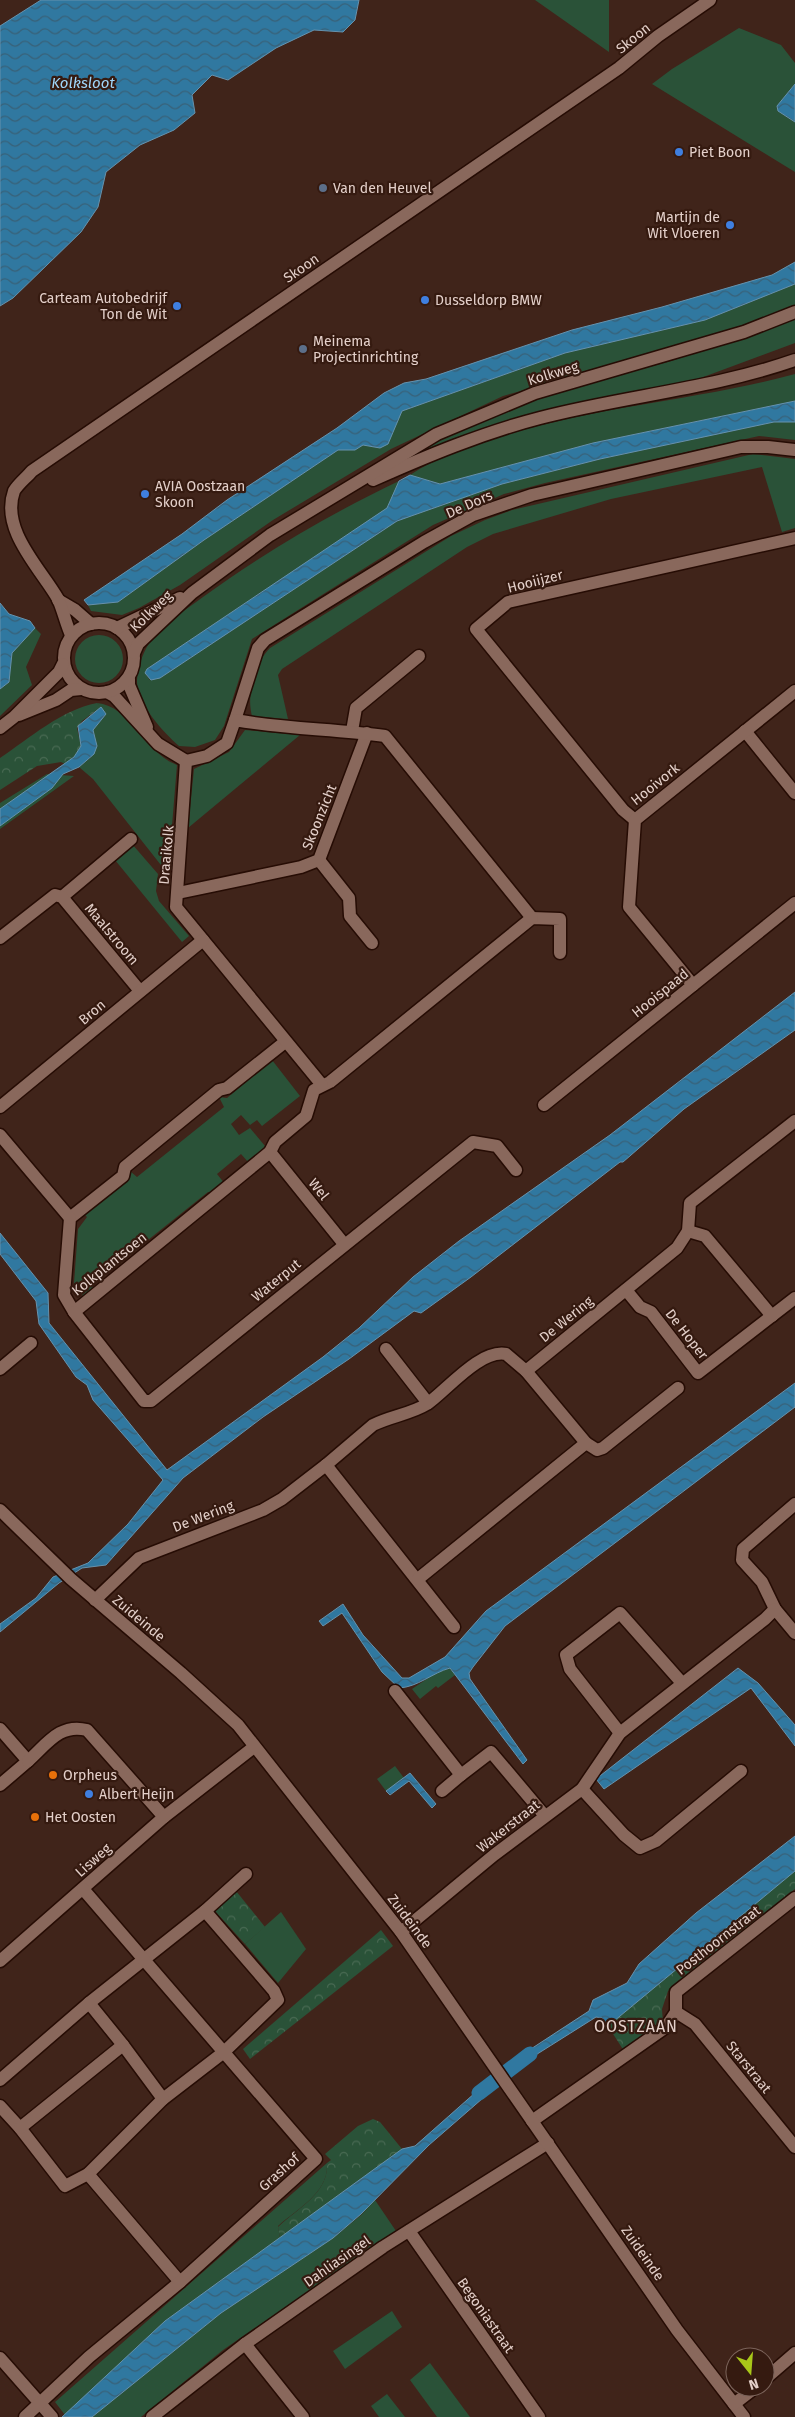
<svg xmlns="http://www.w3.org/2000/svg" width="795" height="2417" font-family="'Fira Sans',sans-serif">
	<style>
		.grass { fill: #2a5238 }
		.forest { fill: url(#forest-crowns) }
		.water { fill: url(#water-waves); stroke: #6692ad }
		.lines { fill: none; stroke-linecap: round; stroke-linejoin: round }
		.canal { stroke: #3078a0; stroke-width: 15 }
		.minor-casing { stroke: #260c04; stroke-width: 15 }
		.tertiary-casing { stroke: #260c04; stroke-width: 15 }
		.minor { stroke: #89685c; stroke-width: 12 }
		.tertiary { stroke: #89685c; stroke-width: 12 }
		.shop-dot { fill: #3f7fe0; stroke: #351a10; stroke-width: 2 }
		.service-dot { fill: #5c6f8a; stroke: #351a10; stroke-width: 2 }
		.food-dot { fill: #e8710a; stroke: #351a10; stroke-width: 2 }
		.labels { text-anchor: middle; stroke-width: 4.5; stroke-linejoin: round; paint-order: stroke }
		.street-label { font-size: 14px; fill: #e4d0ca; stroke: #351a10 }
		.poi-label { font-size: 14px; fill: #e4d0ca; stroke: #351a10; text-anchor: start }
		.water-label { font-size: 15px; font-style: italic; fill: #9fd6f9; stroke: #351a10 }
		.quarter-label { font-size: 16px; letter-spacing: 1px; fill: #e4d0ca; stroke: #351a10 }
	</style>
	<defs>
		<pattern id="forest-crowns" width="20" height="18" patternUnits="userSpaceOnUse" patternTransform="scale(1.25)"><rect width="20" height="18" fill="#2a5238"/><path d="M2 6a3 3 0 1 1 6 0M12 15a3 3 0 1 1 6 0" fill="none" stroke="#496a53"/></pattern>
		<pattern id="water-waves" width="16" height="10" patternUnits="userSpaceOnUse" patternTransform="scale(1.25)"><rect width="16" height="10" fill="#3078a0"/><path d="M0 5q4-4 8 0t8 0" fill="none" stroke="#386178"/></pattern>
	</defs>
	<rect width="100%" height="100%" fill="#40241a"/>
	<g class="grass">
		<path d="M535,0H609V52Z"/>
		<path d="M739,28L781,45L795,63V84L777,106L778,111L795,122V172L652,84L672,69Z"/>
		<path d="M795,284V307L677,348L503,396L391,449L273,520L180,585L139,608L122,615L91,611L88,605L118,602L204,540L338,450H355L363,445L380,448L402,411L565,353L705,320Z"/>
		<path d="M795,319V343L698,379L569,405L460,436L412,458L410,453L445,436L535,398L671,361Z"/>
		<path d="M795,374V401L593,443L440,484L410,475C435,458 465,448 494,439C592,406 696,401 795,374Z"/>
		<path d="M774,422H795V440L759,436L545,483L504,494L433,525L252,639L224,726L215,740L195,747L179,746C163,732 136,703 137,680C138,665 144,649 153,638C166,621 186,610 203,597C265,552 330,514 399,481L388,508L147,669L145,673L150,680L160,678L397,521L502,484L600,459Z"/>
		<path d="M753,454L795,459V528L782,532L762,467L611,499L493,534L467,547L282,669L278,675L288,719L252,716C246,695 255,663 270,648L451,536L485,520L512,510Z"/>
		<path d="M35,628L41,634L26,667L32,685L0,716V689L9,682L12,653Z"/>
		<circle cx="99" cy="659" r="24"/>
		<path d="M97,703C131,706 145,753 177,765L168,874L93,779L79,767L90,758L97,746L93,730L106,714Z"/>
		<path d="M245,730L300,735L188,828L194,769L229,752Z"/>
		<path d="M47,774L74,776L0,829V803Z"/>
		<path d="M132,844L158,874L156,891L159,901L189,936L182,942L115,860Z"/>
		<path d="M272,1060L300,1096L262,1126L257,1120L250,1125L241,1115L231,1124L239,1135L250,1128L265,1146L249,1163L241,1154L217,1174L225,1184L214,1193L208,1192L93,1284V1291L82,1296L83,1292L77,1290L74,1283L78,1229L87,1217L84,1214L128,1180L130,1171L137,1177L224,1107L219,1097L227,1098Z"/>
		<path d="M450,1668L455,1675L438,1688L436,1686L420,1699L412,1689L437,1672Z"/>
		<path d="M395,1766L404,1778L386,1791L377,1779Z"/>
		<path d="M281,1912L306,1949L278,1983L245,1944Z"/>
		<path d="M327,2163C329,2193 298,2208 278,2226L280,2238L165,2321L65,2415L55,2402Z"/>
		<path d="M375,2200L396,2231L223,2350L141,2417H92L221,2313L333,2238L361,2215Z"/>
		<path d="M392,2311L402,2327L345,2369L333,2351Z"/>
		<path d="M430,2363L470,2417H437L410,2380Z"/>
		<path d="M387,2394L405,2417H379L371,2406Z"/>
	</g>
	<g class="forest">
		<path d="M97,703L101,707L82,721L77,728L81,746L74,757L65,764L61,762L37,766L0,790V758C30,738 61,710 97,703Z"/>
		<path d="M795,1871V1889L668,1991L662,2009L663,2024L624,2051L608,2026Z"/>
		<path d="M236,1891L265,1927L245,1944L214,1910Z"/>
		<path d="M381,1930L393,1946L250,2059L243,2049Z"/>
		<path d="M373,2119L380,2122L402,2149L280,2238L278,2227C298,2208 329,2193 327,2163L331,2160L325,2154L358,2126Z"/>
	</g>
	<g class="water">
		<path d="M41,0H359L355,20L343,32L314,30L276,48L228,80L212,75L192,95L195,113L174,130L140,145L106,172L98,207L81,232L13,298L0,306V26Z"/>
		<path d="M795,84V122L778,111L777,106Z"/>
		<path d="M795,262V284L705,320L565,353L402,411L388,444L380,448L363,445L355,450H338L204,540L118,602L88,605L84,600L182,534L227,500L337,428L384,393L404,383L426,379L572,330L662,307L772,275Z"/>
		<path d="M795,401V422H774L600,459L502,484L397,521L160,678L151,680L145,673L147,669L387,508L399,481L410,475L440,484L593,443Z"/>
		<path d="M0,603L9,614L30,621L35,628L12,653L9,682L0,689Z"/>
		<path d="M101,707L106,714L93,730L97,746L94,754L79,767L63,774L52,788L0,826V809L74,757L81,746L78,726Z"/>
		<path d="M795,992V1030L684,1109L623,1162H620L471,1277L421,1313L414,1311L349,1359L263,1417L183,1478L106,1565L82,1568L59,1583L0,1632V1624L36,1598L53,1577L88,1563L128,1524L163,1480L93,1400L87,1385L76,1377L39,1324L36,1301L0,1254V1233L48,1293L49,1323L167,1470L323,1357L359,1328L413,1277L459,1241L610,1135Z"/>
		<path d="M795,1383V1407L505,1626L473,1667L469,1673L470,1679L527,1760L523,1764L450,1668C432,1673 418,1687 399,1688L382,1672L342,1613L323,1626L319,1621L343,1604L363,1635L402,1678H409L445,1657L486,1611Z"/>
		<path d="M738,1668L758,1683L795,1725V1746L751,1688L604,1789L596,1779Z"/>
		<path d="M410,1773L436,1804L432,1808L409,1781L390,1795L386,1791Z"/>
		<path d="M795,1836V1871L608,2026L602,2018L596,2017L515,2068L511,2062L589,2011L593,2000L627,1983L639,1964L696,1913Z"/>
		<path d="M493,2077L498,2085L429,2145L361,2214L333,2238L221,2313L92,2417H62L165,2321L402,2149L415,2146Z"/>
	</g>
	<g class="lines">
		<path class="canal" d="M479,2093L530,2054"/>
		<defs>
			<g id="minor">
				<path d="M58,600L75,610L91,624"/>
				<path d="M71,635C66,624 63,610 58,599C41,569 0,530 14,491C18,484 26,478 32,471L619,68L658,36L710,0"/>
				<path d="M129,679V685L147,727"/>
				<path d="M107,692L114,696L158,744L186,761"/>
				<path d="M235,720L258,648L265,640L424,542L473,515L532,495L741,447H768L795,450"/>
				<path d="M352,731L356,708L419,656"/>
				<path d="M745,731L795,793"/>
				<path d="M635,820L623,810L476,629L508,602L795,538"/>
				<path d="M319,860L349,898L350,916L372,943"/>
				<path d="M178,893L301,867L319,860L367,733"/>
				<path d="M62,897L131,839"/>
				<path d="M0,938L55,895L62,897L140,991"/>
				<path d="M693,985L629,907L635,820L795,691"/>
				<path d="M285,1042L227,1088L219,1090L125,1167L123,1176L70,1218L64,1295L74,1312L270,1152L275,1142L306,1116L314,1090L330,1082L532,918L560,919V953"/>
				<path d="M322,1085L176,907L186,761L207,756L227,743L235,720C284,729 336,729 385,736L532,918"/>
				<path d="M544,1105L795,903"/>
				<path d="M0,1107L203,940"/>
				<path d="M0,1135L70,1218"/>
				<path d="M270,1152L344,1244"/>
				<path d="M688,1231L705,1236L772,1316"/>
				<path d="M626,1290L640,1307L651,1312L698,1373L795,1298"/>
				<path d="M74,1312L144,1401H151L473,1142L497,1146L516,1170"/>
				<path d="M386,1349L428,1403"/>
				<path d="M0,1369L31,1343"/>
				<path d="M586,1443L597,1450L603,1448L678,1388"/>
				<path d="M326,1465L454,1627"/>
				<path d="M795,1504L743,1549L742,1560L762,1582L775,1609L795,1633"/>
				<path d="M418,1579L586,1443L526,1371"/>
				<path d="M95,1600L139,1558L263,1510L282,1499L326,1465L373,1425C391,1416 411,1414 427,1404C447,1390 480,1349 506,1354L526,1371L677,1248L688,1231L690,1203L795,1121"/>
				<path d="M395,1691L461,1775L491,1752L545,1816"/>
				<path d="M0,1729L28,1761L0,1785"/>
				<path d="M620,1733L570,1669L566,1655L620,1613L682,1683"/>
				<path d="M28,1761C47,1744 60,1723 87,1730L164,1817"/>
				<path d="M582,1789L624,1835L640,1848L656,1841L741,1771"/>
				<path d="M442,1791L461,1775"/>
				<path d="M401,1932L494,1855L582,1789L620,1733L765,1619L775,1609"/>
				<path d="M0,1961L164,1817L254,1747"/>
				<path d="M89,2003L123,2045"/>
				<path d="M676,2012L695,2024L795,2147"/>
				<path d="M0,2080L89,2003L205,1911L246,1874"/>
				<path d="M0,2106L20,2128L65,2186L88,2174L163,2099L224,2052L278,2000L274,1991L205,1911"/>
				<path d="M532,2121L666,2027L676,2012V1992L795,1898"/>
				<path d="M20,2128L123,2045L163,2099"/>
				<path d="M88,2174L180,2282"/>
				<path d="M409,2231L539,2417"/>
				<path d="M245,2344L303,2417"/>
				<path d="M0,2358L52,2417"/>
				<path d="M25,2417L89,2357L180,2282L316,2159L83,1889"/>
				<path d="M152,2417L245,2344L383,2247L548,2143"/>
			</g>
			<g id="tertiary">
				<path d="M373,480C427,456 482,433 540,418C624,396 712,389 795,360"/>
				<circle cx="99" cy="658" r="35"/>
				<path d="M117,628L180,598"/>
				<path d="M134,653L138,644L192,593L270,535L437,434L535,393L744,332L795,312"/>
				<path d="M19,715L56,700L71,690L81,689"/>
				<path d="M0,728L14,717L59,672L63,664"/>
				<path d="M0,1510L71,1579L181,1673L238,1725L401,1932L677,2330L744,2417"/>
				<path d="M765,2379L795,2353"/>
				<path d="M734,2404L756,2387"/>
			</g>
		</defs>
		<use href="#minor" class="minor-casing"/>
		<use href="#tertiary" class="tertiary-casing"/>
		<use href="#minor" class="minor"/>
		<use href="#tertiary" class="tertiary"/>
	</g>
	<g class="shop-dot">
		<circle cx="679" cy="152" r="5"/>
		<circle cx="730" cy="225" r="5"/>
		<circle cx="425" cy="300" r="5"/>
		<circle cx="177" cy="306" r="5"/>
		<circle cx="145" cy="494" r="5"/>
		<circle cx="89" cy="1794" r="5"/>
	</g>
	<g class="service-dot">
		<circle cx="323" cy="188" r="5"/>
		<circle cx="303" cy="349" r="5"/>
	</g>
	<g class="food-dot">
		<circle cx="53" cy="1775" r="5"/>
		<circle cx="35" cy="1817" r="5"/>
	</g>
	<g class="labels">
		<g class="street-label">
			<text transform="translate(633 38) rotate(-39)" y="5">Skoon</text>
			<text transform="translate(301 268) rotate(-35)" y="5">Skoon</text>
			<text transform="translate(553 373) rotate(-17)" y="5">Kolkweg</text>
			<text transform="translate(469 504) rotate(-24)" y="5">De Dors</text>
			<text transform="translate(535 581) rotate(-14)" y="5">Hooiijzer</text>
			<text transform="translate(151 611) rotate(-44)" y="5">Kolkweg</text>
			<text transform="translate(655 784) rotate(-39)" y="5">Hooivork</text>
			<text transform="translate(319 817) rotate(-68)" y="5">Skoonzicht</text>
			<text transform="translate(166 855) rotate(-85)" y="5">Draaikolk</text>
			<text transform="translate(112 934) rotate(50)" y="5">Maalstroom</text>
			<text transform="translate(660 993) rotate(-39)" y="5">Hooispaad</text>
			<text transform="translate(92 1012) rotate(-40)" y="5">Bron</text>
			<text transform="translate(319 1189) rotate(51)" y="5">Wel</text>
			<text transform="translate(109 1264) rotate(-39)" y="5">Kolkplantsoen</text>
			<text transform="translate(276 1280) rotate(-39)" y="5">Waterput</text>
			<text transform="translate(566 1319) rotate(-39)" y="5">De Wering</text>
			<text transform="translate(687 1334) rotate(52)" y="5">De Hoper</text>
			<text transform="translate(203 1516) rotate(-21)" y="5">De Wering</text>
			<text transform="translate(139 1618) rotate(40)" y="5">Zuideinde</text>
			<text transform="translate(508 1826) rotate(-38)" y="5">Wakerstraat</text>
			<text transform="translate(93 1860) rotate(-42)" y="5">Lisweg</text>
			<text transform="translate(410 1921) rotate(53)" y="5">Zuideinde</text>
			<text transform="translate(718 1940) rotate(-38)" y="5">Posthoornstraat</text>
			<text transform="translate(749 2067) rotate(51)" y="5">Starstraat</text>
			<text transform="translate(279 2172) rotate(-42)" y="5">Grashof</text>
			<text transform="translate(643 2253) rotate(55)" y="5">Zuideinde</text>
			<text transform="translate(337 2261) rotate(-35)" y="5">Dahliasingel</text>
			<text transform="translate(486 2315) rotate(55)" y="5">Begoniastraat</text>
		</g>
		<g class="poi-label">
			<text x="689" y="157">Piet Boon</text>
			<text x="333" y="193">Van den Heuvel</text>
			<text x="720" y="222" text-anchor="end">Martijn de<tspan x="720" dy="16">Wit Vloeren</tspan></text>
			<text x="167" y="303" text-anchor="end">Carteam Autobedrijf<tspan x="167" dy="16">Ton de Wit</tspan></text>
			<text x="435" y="305">Dusseldorp BMW</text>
			<text x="313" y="346">Meinema<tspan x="313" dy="16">Projectinrichting</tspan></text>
			<text x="155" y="491">AVIA Oostzaan<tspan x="155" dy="16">Skoon</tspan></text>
			<text x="63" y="1780">Orpheus</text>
			<text x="99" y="1799">Albert Heijn</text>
			<text x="45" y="1822">Het Oosten</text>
		</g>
		<g class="water-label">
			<text x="83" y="88">Kolksloot</text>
		</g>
		<g class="quarter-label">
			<text x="636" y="2032">OOSTZAAN</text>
		</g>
	</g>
	<g transform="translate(750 2372) rotate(163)"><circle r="24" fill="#351a10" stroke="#7b635a"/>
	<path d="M0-4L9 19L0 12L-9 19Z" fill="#a9c719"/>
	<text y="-8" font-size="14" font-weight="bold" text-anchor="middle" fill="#e4d0ca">N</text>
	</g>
</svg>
